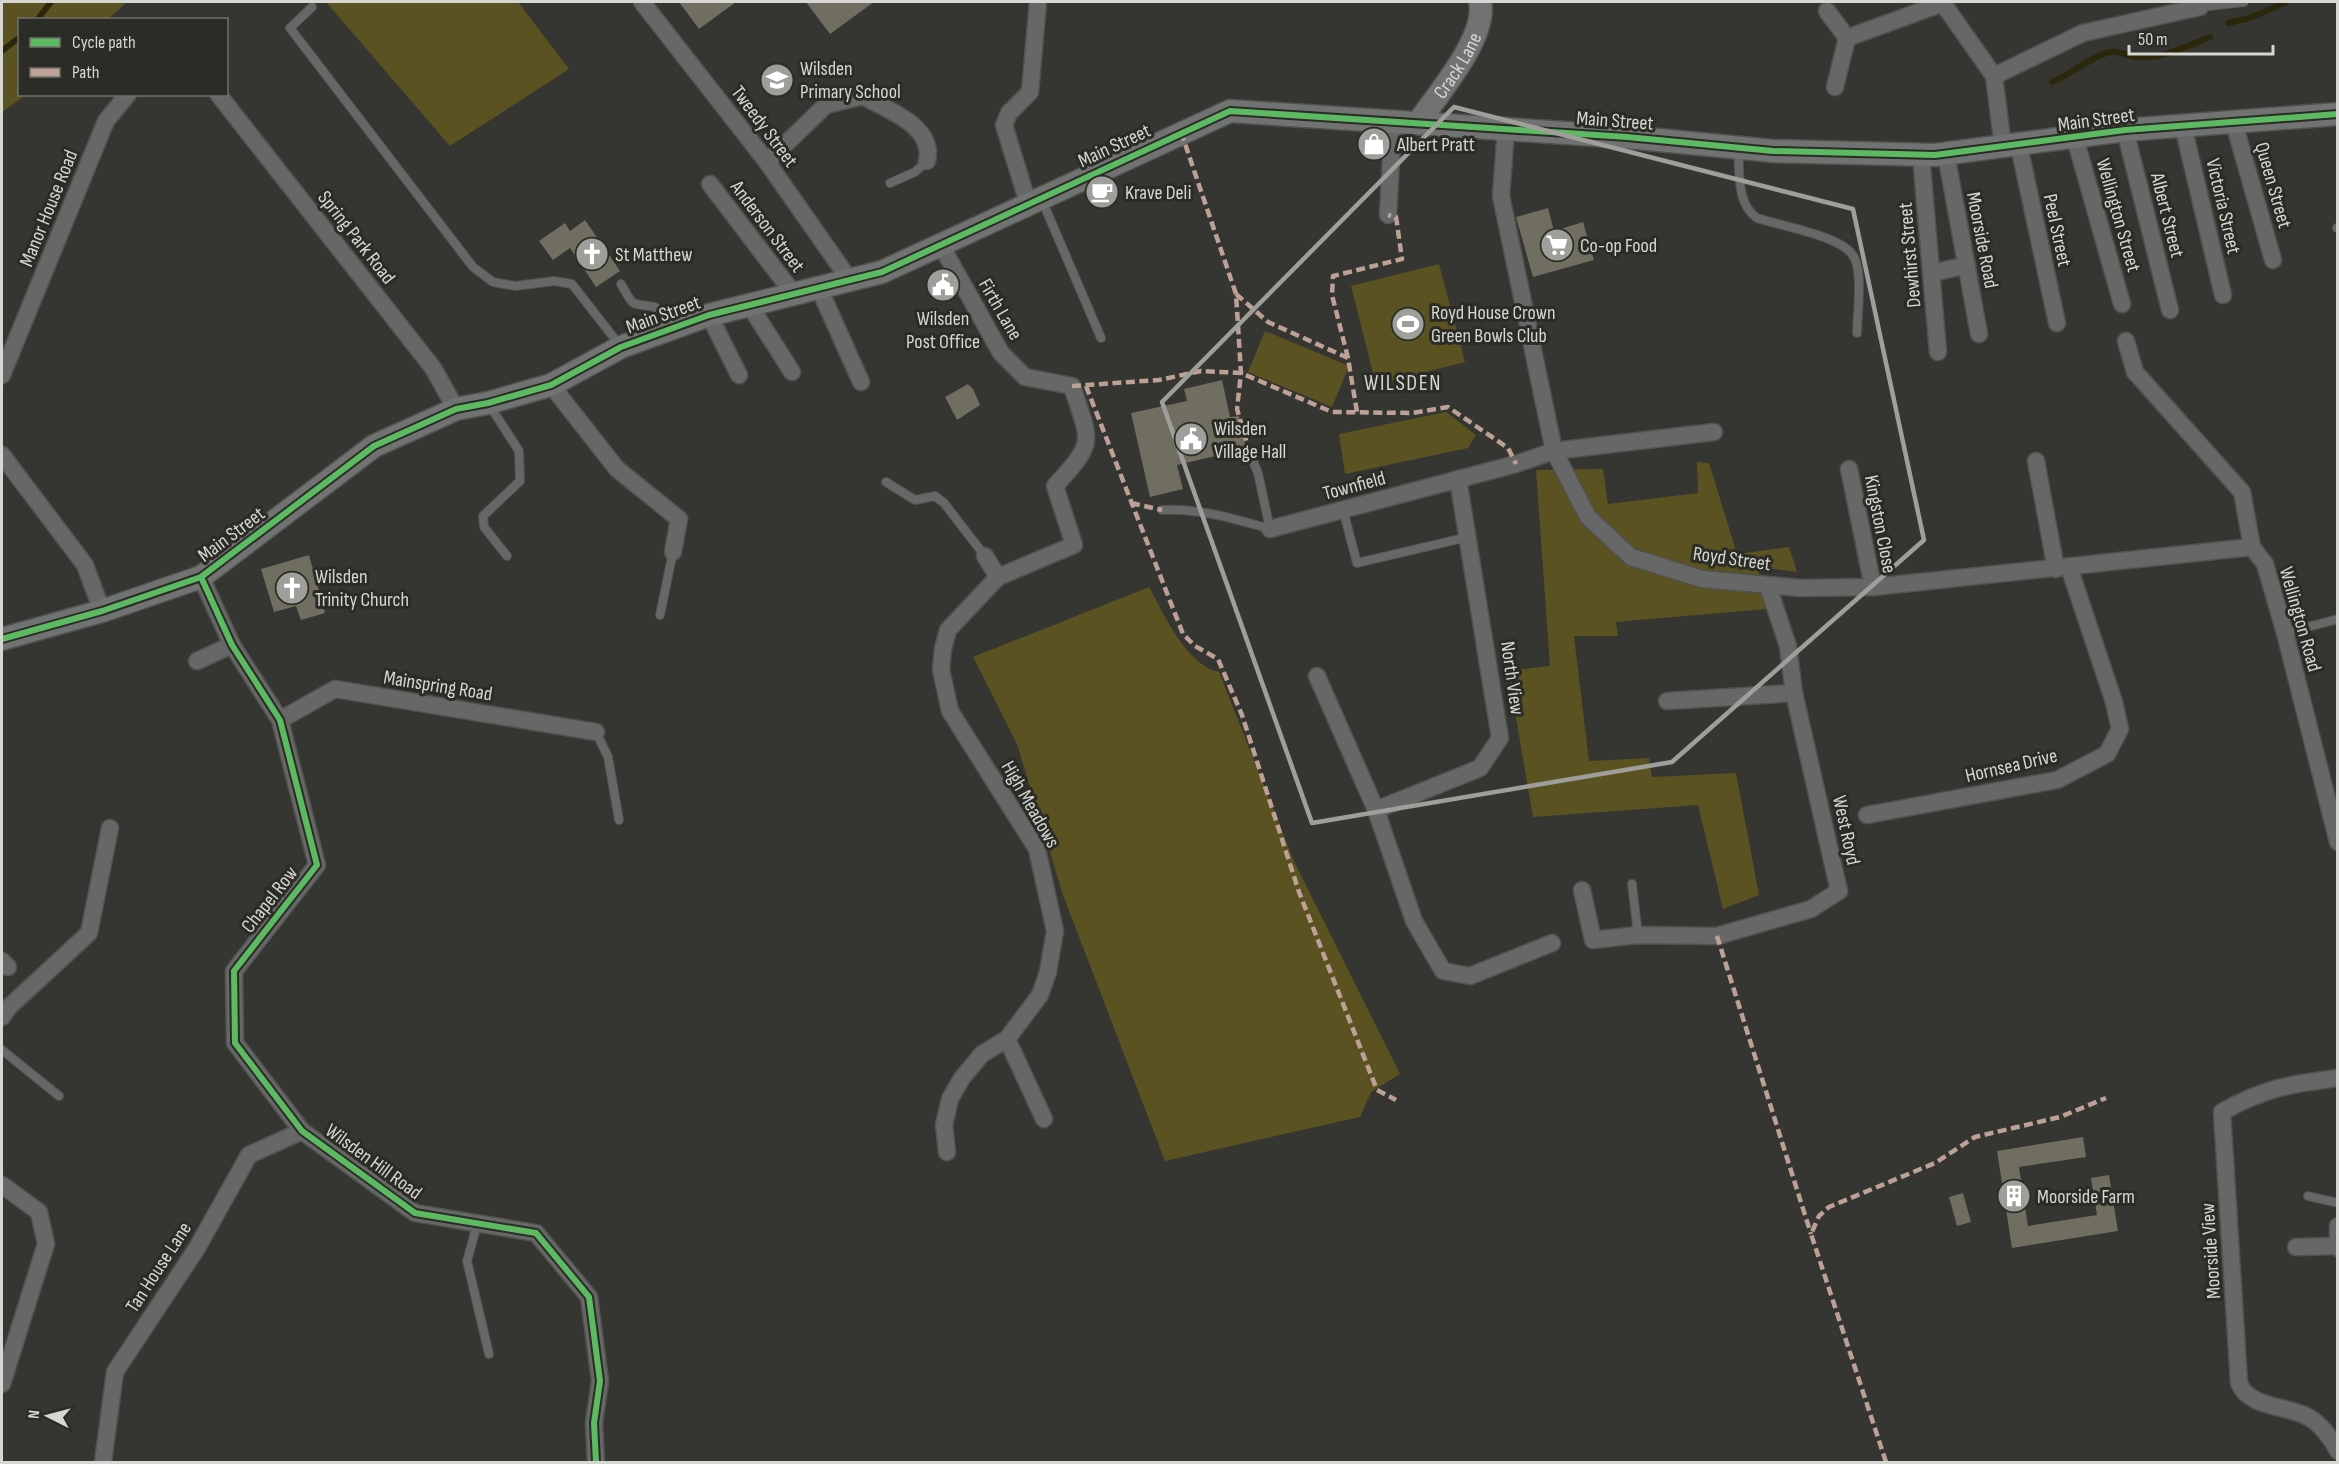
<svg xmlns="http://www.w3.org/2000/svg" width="2339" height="1464" font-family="'Sofia Sans Condensed',sans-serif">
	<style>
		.green { fill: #5a5321 }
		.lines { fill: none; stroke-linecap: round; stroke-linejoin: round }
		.stream { stroke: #2b270a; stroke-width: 6 }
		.building { fill: #706e60 }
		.lane-casing { stroke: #51514f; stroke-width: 10 }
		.street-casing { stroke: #51514f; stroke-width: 19 }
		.secondary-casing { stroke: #51514f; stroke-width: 25 }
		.lane { stroke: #666767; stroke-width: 8 }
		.street { stroke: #666767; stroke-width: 16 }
		.secondary { stroke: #717272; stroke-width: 22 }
		.quiet { stroke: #bda197; stroke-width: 4.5; stroke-dasharray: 9 4.5; stroke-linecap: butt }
		.cycleway-casing { stroke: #2c2c26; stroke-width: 10 }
		.cycleway { stroke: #5cba63; stroke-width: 6 }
		.marked { fill: none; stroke: #9e9e9a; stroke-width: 4.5; stroke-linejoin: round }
		.labels { text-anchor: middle; stroke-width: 6; stroke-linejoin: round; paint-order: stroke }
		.street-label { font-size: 20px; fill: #d6d6d3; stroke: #2c2c26 }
		.poi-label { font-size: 20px; fill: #d6d6d3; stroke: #2c2c26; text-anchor: start }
		.quarter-label { font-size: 22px; letter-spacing: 1.5px; fill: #d6d6d3; stroke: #2c2c26 }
	</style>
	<rect width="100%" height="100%" fill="#353531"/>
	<g class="green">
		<path d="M2,2H127L108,19L20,20V94L26,95L2,112Z"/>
		<path d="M326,2H518L569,69L450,146Z"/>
		<path d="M1439,264L1465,362L1376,385L1351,286Z"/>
		<path d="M1265,331L1349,366L1332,407L1248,372Z"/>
		<path d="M1446,412L1476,435L1468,448L1345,474L1339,434Z"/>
		<path d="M1697,462L1709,463L1737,554L1789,547L1797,572L1758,567L1766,609L1616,622L1618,636H1574L1589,761L1649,758L1652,777L1736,773L1759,895L1723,909L1698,805L1533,817L1508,671L1550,666L1536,470L1603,469L1608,504L1698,493Z"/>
		<path d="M1149,587C1164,614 1186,665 1219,672L1294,861L1400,1074L1371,1092L1360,1117L1165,1161L1063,895L1017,744L973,657Z"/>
	</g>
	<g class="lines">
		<g class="stream">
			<path d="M37,20L51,2"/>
			<path d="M2228,23L2250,18L2286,2"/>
			<path d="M2,51L20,37"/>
			<path d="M2052,82C2072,74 2090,57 2110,52C2119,50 2129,57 2138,57C2163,59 2187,46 2210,37"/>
		</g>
	</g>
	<g class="building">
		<path d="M679,2H736L699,29Z"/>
		<path d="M806,2H874L830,34Z"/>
		<path d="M1548,208L1554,231L1583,222L1594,260L1533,277L1516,217Z"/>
		<path d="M585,220L620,271L596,287L570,248L553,260L539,241L565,223L570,231Z"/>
		<path d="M1222,380L1230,417L1239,416L1246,449L1177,465L1183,489L1150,497L1131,413L1187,401L1184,389Z"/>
		<path d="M968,384L973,389L980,405L957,420L945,397Z"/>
		<path d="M309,555L325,613L301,620L296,606L274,612L261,569Z"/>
		<path d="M2083,1137L2086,1157L2019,1167L2028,1226L2097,1215L2091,1178L2109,1175L2118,1231L2012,1248L1997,1151Z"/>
		<path d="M1963,1193L1971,1222L1957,1226L1949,1197Z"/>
	</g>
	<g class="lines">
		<defs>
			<g id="lane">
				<path d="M312,7L290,28L473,267L493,282L515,286L554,281L572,284L621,347"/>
				<path d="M2200,7L2244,2"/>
				<path d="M1738,148C1740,171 1736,204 1757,218C1781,226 1837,235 1852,254C1864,269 1857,314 1857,333"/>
				<path d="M890,183L915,172L927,161"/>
				<path d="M1041,198L1101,338"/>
				<path d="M2337,228H2338"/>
				<path d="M621,284C634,308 631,303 655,307L669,329"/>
				<path d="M488,403L519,451L520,481L483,516L484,527L507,556"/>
				<path d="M886,482L915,500L935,496L944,503L985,556"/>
				<path d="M1162,510C1199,508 1235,519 1270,529L1258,473L1250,454"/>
				<path d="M1343,510L1357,563L1468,537"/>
				<path d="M660,615L673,552"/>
				<path d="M2285,633L2338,619"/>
				<path d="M596,732L608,757L619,820"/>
				<path d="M1632,884L1638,935"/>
				<path d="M2,1050L59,1096"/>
				<path d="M2308,1196L2338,1203"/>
				<path d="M477,1225L467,1261L489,1354"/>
			</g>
			<g id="street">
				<path d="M642,2L767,162L849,279"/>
				<path d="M1942,2L1994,76L2003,147"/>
				<path d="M1827,11L1847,38L1943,3"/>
				<path d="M1994,76L2083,33L2200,7L2201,2"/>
				<path d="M1835,87L1847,38"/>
				<path d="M218,94L433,368L456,409"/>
				<path d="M2234,123L2273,260"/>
				<path d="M2183,126L2223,295"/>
				<path d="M1506,129L1501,196L1554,451L1588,517L1631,557L1702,579L1801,588L1873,587L2252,547"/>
				<path d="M2125,130L2170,310"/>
				<path d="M2075,138L2122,304"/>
				<path d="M2019,146L2057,323"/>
				<path d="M1946,154L1979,334"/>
				<path d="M1921,155L1938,352"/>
				<path d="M767,162L826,105L863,96C887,110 935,126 927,161"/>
				<path d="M710,184L793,293"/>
				<path d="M1028,203L1004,125L1009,113L1030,92L1038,2"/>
				<path d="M1388,215L1393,122"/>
				<path d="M942,247L1001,353L1025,377L1072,386C1090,443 1097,440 1055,486L1074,545L998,577L948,630L943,649L941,670L950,711L1037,849L1055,931L1048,972L1040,995L1007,1039L982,1054L962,1078L950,1099L944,1125L947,1152"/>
				<path d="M1932,273L1967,265"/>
				<path d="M818,286L861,382"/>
				<path d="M750,306L792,372"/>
				<path d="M709,315L739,375"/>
				<path d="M2126,341L2135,372L2242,492L2252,547L2265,564L2285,633L2338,842"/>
				<path d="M2,375L106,121L128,94"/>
				<path d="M551,385L617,469L679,519L673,552"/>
				<path d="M2,455L85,565L102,611"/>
				<path d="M2036,461L2056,569"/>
				<path d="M1849,469L1873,587"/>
				<path d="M1270,529L1516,464L1554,451L1714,432"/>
				<path d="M985,556L998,577"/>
				<path d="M201,577L232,645L280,720L317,865L234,971L235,1043L302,1131L415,1213L536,1233L589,1297L600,1381L594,1423L596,1462"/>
				<path d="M197,661L232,645"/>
				<path d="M1317,676L1376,810L1414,921L1443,971L1470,976L1552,943"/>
				<path d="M1667,701L1794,693"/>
				<path d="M280,720L335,689L596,732"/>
				<path d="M1376,810L1480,768L1500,738L1458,479"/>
				<path d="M1867,815L2057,780L2107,754L2120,729L2114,702L2069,567"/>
				<path d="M1582,890L1593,940L1638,935L1717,936L1811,909L1839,891L1794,693L1788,646L1768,586"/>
				<path d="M2,961L8,967"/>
				<path d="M2,1017L8,1008L89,933L110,828"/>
				<path d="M1007,1039L1044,1119"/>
				<path d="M2338,1078C2290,1084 2264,1088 2222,1112L2239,1383C2249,1409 2289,1405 2310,1418C2323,1426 2331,1438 2338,1451"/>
				<path d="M2,1185L39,1212L46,1244L2,1384"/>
				<path d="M2338,1226V1248"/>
				<path d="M2296,1247L2337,1246"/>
				<path d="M103,1462L115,1372L197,1248L249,1155L302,1131"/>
			</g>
			<g id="secondary">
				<path id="s1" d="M1418,123C1437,95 1488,36 1480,2"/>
				<path d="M2,639L102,611L201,577L374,446L456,409L488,403L551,385L621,347L709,315L882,272L1230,111L1627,137L1773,151L1935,155L2125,130L2338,114"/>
			</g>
		</defs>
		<use href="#lane" class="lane-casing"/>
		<use href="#street" class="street-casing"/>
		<use href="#secondary" class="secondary-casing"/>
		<use href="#lane" class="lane"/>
		<use href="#street" class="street"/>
		<use href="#secondary" class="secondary"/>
		<g class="quiet">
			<path d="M1181,132L1236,294L1241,373L1237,409L1250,454"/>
			<path d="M1236,294L1268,322L1348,358L1357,412"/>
			<path d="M1348,358L1332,295L1333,276L1402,259L1396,217L1388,215"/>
			<path d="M1072,386L1159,380L1201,371L1241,373L1332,412L1412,413L1448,407L1508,448L1516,464"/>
			<path d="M1086,386L1183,634L1195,646L1218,659L1242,715L1299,892L1377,1090L1396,1100"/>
			<path d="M1131,503L1162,510"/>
			<path d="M1717,936L1811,1234"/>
			<path d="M1886,1462L1811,1234L1819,1216L1829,1207L1935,1163L1975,1137L2060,1117L2106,1098"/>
		</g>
		<defs>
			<g id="cycleway">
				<path d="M201,577L232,645L280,720L317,865L234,971L235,1043L302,1131L415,1213L536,1233L589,1297L600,1381L594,1423L596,1462"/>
				<path d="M2,639L102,611L201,577L374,446L456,409L488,403L551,385L621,347L709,315L882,272L1230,111L1627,137L1773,151L1935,155L2125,130L2338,114"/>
			</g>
		</defs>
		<use href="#cycleway" class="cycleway-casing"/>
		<use href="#cycleway" class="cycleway"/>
	</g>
	<path class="marked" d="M1454,107L1853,209L1924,540L1672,762L1312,823L1162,402Z"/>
	<defs>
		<symbol id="school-disc" viewBox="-11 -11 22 22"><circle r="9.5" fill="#9e9e9a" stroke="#2c2c26"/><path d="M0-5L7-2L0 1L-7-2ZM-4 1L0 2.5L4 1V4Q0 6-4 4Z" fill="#fff"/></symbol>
		<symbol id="shop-disc" viewBox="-11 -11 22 22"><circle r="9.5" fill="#9e9e9a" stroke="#2c2c26"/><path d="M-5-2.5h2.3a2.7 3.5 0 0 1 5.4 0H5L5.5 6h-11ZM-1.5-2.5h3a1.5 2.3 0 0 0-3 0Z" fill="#fff"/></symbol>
		<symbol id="cafe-disc" viewBox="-11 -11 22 22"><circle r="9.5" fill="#9e9e9a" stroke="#2c2c26"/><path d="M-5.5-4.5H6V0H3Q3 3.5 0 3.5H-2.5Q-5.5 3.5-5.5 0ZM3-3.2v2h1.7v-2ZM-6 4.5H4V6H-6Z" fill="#fff"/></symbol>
		<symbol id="supermarket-disc" viewBox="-11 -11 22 22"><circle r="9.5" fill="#9e9e9a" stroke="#2c2c26"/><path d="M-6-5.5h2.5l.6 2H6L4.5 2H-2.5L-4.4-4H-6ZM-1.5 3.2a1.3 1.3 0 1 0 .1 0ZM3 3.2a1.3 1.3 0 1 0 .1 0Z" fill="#fff"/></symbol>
		<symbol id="church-disc" viewBox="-11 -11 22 22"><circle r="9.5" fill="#9e9e9a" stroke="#2c2c26"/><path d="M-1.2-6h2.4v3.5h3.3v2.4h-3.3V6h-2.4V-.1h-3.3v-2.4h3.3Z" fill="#fff"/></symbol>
		<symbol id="civic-disc" viewBox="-11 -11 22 22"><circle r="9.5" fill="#9e9e9a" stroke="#2c2c26"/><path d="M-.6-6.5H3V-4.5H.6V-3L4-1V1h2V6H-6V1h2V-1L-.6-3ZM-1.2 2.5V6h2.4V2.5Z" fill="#fff"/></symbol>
		<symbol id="stadium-disc" viewBox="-11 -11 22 22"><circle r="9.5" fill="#9e9e9a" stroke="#2c2c26"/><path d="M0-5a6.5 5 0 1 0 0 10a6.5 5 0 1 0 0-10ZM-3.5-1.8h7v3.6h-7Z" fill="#fff"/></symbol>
		<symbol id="building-disc" viewBox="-11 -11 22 22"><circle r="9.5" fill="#9e9e9a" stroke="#2c2c26"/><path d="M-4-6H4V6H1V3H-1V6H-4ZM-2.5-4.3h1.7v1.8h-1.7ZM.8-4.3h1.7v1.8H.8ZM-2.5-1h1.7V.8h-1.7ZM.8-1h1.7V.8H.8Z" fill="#fff"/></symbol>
	</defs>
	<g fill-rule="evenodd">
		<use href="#school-disc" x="758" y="61" width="38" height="38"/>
		<use href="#shop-disc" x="1355" y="125" width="38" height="38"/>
		<use href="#cafe-disc" x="1083" y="173" width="38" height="38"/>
		<use href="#supermarket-disc" x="1538" y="226" width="38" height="38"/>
		<use href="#church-disc" x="573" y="235" width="38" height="38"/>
		<use href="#civic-disc" x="924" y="266" width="38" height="38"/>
		<use href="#stadium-disc" x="1389" y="305" width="38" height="38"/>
		<use href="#civic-disc" x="1172" y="420" width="38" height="38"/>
		<use href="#church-disc" x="273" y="569" width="38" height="38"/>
		<use href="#building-disc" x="1995" y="1177" width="38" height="38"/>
	</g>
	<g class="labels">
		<g class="street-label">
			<text dy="7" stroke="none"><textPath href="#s1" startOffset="70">Crack Lane</textPath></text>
			<text transform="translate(2096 119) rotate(-8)" y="7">Main Street</text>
			<text transform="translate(1615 120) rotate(4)" y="7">Main Street</text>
			<text transform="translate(765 126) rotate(53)" y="7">Tweedy Street</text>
			<text transform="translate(1114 145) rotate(-25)" y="7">Main Street</text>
			<text transform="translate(2274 185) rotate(74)" y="7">Queen Street</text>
			<text transform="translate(2224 206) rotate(77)" y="7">Victoria Street</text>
			<text transform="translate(48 208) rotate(-68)" y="7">Manor House Road</text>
			<text transform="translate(2119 215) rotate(74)" y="7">Wellington Street</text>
			<text transform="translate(2168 215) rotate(76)" y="7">Albert Street</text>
			<text transform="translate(768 226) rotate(53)" y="7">Anderson Street</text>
			<text transform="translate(2058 230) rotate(78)" y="7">Peel Street</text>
			<text transform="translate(357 237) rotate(52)" y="7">Spring Park Road</text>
			<text transform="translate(1983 240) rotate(79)" y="7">Moorside Road</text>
			<text transform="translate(1909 255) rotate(-95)" y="7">Dewhirst Street</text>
			<text transform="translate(1001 309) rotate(60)" y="7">Firth Lane</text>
			<text transform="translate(663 314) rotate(-20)" y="7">Main Street</text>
			<text transform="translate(1354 485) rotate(-15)" y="7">Townfield</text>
			<text transform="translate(1881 524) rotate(79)" y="7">Kingston Close</text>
			<text transform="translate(231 534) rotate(-37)" y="7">Main Street</text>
			<text transform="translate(1732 558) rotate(8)" y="7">Royd Street</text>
			<text transform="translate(2301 619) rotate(74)" y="7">Wellington Road</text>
			<text transform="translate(1513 678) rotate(82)" y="7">North View</text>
			<text transform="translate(438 685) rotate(9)" y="7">Mainspring Road</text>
			<text transform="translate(2011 765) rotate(-13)" y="7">Hornsea Drive</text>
			<text transform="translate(1031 804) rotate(60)" y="7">High Meadows</text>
			<text transform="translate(1847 830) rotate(78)" y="7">West Royd</text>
			<text transform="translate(269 899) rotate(-52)" y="7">Chapel Row</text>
			<text transform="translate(374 1161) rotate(36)" y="7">Wilsden Hill Road</text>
			<text transform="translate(2210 1251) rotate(-94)" y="7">Moorside View</text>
			<text transform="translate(158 1267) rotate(-57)" y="7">Tan House Lane</text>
		</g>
		<g class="poi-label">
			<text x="800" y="75">Wilsden<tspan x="800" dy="23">Primary School</tspan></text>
			<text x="1397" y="151">Albert Pratt</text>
			<text x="1125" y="199">Krave Deli</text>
			<text x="1580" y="252">Co-op Food</text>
			<text x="615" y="261">St Matthew</text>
			<text x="1431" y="319">Royd House Crown<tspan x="1431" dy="23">Green Bowls Club</tspan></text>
			<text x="943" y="325" text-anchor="middle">Wilsden<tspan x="943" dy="23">Post Office</tspan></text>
			<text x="1214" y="435">Wilsden<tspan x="1214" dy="23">Village Hall</tspan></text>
			<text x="315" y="583">Wilsden<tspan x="315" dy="23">Trinity Church</tspan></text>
			<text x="2037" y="1203">Moorside Farm</text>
		</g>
		<g class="quarter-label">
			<text x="1403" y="390">WILSDEN</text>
		</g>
	</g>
	<rect width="2339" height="1464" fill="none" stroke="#d6d6d3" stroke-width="6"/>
	<rect x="18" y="18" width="210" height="78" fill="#2c2c26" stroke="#70706b" stroke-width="1.5"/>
	<rect x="30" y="38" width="30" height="9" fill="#5cba63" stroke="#70706b" stroke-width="1.5"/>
	<text x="72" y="48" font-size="18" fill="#d6d6d3">Cycle path</text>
	<rect x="30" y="68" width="30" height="9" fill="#bda197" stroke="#70706b" stroke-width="1.5"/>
	<text x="72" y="78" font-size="18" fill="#d6d6d3">Path</text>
	<g transform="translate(48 1416) rotate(276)" stroke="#2c2c26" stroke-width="4.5" paint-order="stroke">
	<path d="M0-4.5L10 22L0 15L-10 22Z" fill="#d6d6d3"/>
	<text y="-9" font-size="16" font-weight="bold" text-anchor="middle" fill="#d6d6d3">N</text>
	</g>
	<path d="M2129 45v9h144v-9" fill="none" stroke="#d6d6d3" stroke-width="3"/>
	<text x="2138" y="45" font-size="18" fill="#d6d6d3" stroke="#2c2c26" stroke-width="4.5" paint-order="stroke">50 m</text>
</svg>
